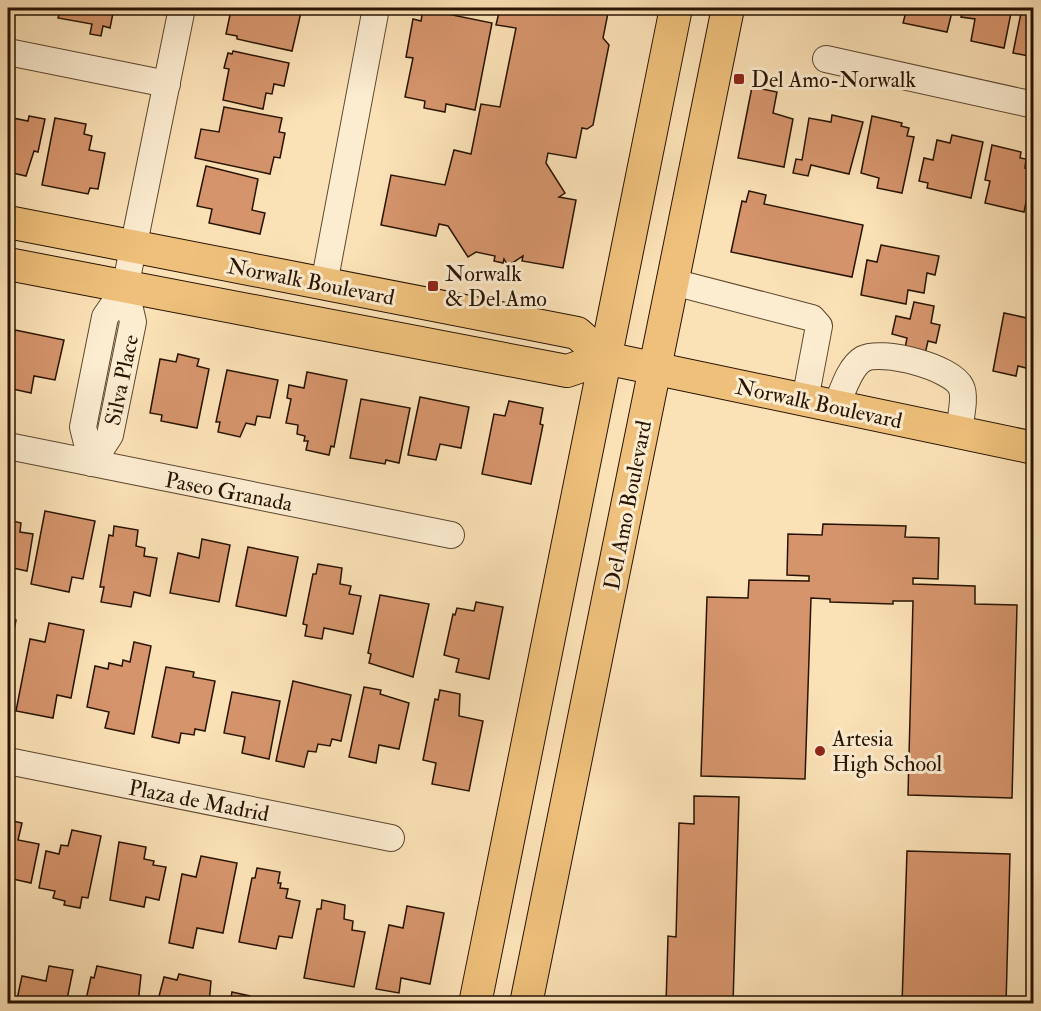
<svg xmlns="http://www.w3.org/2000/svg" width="1041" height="1011" font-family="'IM FELL Double Pica',serif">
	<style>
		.building { fill: #d5946c; stroke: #281403; stroke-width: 1.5 }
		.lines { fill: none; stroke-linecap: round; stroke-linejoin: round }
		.minor-casing { stroke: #5d4730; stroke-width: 28 }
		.major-casing { stroke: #281403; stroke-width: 34 }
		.minor { stroke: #fcecd0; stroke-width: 26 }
		.major { stroke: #eec07b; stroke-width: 32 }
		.poi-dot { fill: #8f2418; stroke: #fcecd0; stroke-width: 2 }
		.labels { text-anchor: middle; stroke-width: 6; stroke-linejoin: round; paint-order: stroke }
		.poi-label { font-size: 22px; fill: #281403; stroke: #fcecd0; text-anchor: start }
		.street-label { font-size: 22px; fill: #281403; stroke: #fcecd0 }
	</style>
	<rect width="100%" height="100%" fill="#fbe1b6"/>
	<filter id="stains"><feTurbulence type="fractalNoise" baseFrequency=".00333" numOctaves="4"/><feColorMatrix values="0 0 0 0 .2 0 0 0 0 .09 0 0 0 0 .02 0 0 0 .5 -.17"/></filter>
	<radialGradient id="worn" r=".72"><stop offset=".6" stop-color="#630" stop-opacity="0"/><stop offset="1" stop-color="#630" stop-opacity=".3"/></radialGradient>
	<g class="building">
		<path d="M61,8H114L110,28L103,26L101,36L90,34L92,24L58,18Z"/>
		<path d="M242,8L251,10L252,8H302L292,51L237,39V36L226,34L231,10L241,12Z"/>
		<path d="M500,8H609L603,38L609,45L593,125L587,129L582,128L576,158L548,153L546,163L565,193L559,197L576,200L563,268L522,261L523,256L508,266L504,259L503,263L494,261L495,256L476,252L468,257L448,226L439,224L436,236L381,225L391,175L445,185L454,150L471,154L481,104L500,107L516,28L496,25Z"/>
		<path d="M907,8H953L947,32L903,23Z"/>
		<path d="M963,8H1012L1004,48L971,41L975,19L961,17Z"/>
		<path d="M1022,8H1034V57L1013,53Z"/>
		<path d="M423,9L492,23L475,110L446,104L445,112L424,108L425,101L405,97L413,58L406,57L413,19L421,21Z"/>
		<path d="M233,51L289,63L284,86L274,84L272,94L266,93L263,109L223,100L229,69L224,68L228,53L232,54Z"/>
		<path d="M752,87L777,92L773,113L793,119L784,167L738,158Z"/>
		<path d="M224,107L282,118L279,132L285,133L280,158L274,157L270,174L195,158L201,129L219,132Z"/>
		<path d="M832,115L863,122L849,174L811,165L808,176L793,173L796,159L802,160L809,118L831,122Z"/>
		<path d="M29,116L45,119L38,152L34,151L26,176L8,172L10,158L8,157V117L28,121Z"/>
		<path d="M872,116L902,123L901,126L909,128L907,136L914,137L902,193L877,188L879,178L861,173Z"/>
		<path d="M55,118L86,124L84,134L92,136L89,150L105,153L98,189L90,188L88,194L42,185Z"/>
		<path d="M952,135L983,142L971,198L927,188L928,183L919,181L924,158L933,160L937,140L950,143Z"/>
		<path d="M992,145L1021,152L1020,158L1026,159L1025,168L1033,169L1024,212L985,203L990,181L985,180Z"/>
		<path d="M206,166L258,179L252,210L265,213L260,234L209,223L212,209L197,206Z"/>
		<path d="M749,191L766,195L764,204L863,225L852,277L731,252L742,201L746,202Z"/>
		<path d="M881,245L939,256L935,275L927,273L924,293L908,290L906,304L861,295L867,260L877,262Z"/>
		<path d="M1031,301H1034V370L1018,366L1016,376L993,371L1004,313L1027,318Z"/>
		<path d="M914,302L934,306L931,323L940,325L936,343L928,341L924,358L904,353L907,338L892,334L896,316L910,319Z"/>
		<path d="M15,330L64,340L55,380L34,376L31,393L8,388V365Z"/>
		<path d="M178,354L199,359L197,366L209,369L197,428L161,421L162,415L150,413L160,359L176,362Z"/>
		<path d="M227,370L278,380L270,418L257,416L255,425L246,423L240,437L218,432L220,422H216Z"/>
		<path d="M307,372L347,380L334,447L331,446L329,455L306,450L308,441H304L305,436L297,434L298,425L286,423L291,399L287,398L289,385L304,388Z"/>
		<path d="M420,397L469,407L461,448L440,444L436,460L408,455Z"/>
		<path d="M361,399L410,408L399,463L386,460L385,464L350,458Z"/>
		<path d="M509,401L543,408L540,424L543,425L531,484L482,474L494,414L505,416Z"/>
		<path d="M8,506L13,507V521L21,523L20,532L33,534L27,571L8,567Z"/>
		<path d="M45,511L95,521L83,579L72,577L69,592L31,584Z"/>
		<path d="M823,524L906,526L905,537L939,538L938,579L913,578V584L975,586V604L1017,605L1012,798L908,795L913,601H893V604L830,602V599L811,598L805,779L701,776L707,597L748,598L749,580L809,581V576L787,575L788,534L822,535Z"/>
		<path d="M114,526L138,530L136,546L145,548L144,556L157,558L150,596L134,592L131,607L101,602L104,587H100L109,535L113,536Z"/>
		<path d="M202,539L230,545L219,602L170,593L178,553L199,558Z"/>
		<path d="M248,547L298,557L286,616L236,606Z"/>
		<path d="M318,564L342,568L340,584L351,586L349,594L361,596L353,634L324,628L322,639L305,636L307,625L303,624L313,574H316Z"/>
		<path d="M380,595L429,604L413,677L369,663L371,654L368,653Z"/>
		<path d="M476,602L503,607L489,679L456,672L459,659L444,655L453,614L455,615L457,608L474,611Z"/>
		<path d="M8,618L16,620L8,662Z"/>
		<path d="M49,623L84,630L71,698L57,695L53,718L16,711L30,639L45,642Z"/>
		<path d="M134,642L151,646L134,734L105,728L109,712L87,707L95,666L108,669L109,663L122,666L123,660L130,662Z"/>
		<path d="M166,667L194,672L193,677L215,681L205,731L195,729L194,735L181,733L179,743L152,737Z"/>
		<path d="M293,681L351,695L341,741L332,739L330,746L318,744L316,752L308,751L304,767L276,761Z"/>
		<path d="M364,687L381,690L380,694L409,703L399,749L379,745L376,763L349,757Z"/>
		<path d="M440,690L460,694L459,716L483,721L469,791L432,784L436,763L423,760L435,699L438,700Z"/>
		<path d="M232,692L280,701L269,759L242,753L245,737L224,733Z"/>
		<path d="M694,796L739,797L733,1004H666L668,936L676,937L679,823L694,824Z"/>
		<path d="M8,820L22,823L18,840L39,844L31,883L8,878Z"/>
		<path d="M72,830L101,836L88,898L82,897L80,908L64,905L65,901L53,898L55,891L39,888L46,851L59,854L61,845L68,846Z"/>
		<path d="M119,842L146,847L144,859L154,861L153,865L166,867L159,900L146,897L144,907L110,900Z"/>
		<path d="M907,851L1010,854L1006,1004H902Z"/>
		<path d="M201,856L237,863L223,933L197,928L193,948L169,943L182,874L196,877Z"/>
		<path d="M257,868L280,872L278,883H281L280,888L288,889L286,898L300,901L292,938L279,936L276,949L239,942L252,878H255Z"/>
		<path d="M322,900L345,905L344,919L353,921L352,930L365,932L354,987L304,978L317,909H321Z"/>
		<path d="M407,906L444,913L430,984L401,978L399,993L376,989L389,925L403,928Z"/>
		<path d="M49,966L73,970L66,1004H16L22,976L46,981Z"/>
		<path d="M97,966L141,975L138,1004H85L91,977L94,978Z"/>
		<path d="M179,974L211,981L209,1004H157L164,977L177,980Z"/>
		<path d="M232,992L250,996L252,1001L263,1004H230Z"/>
	</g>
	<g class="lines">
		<defs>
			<g id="minor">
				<path d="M8,52L167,84"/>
				<path d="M826,59L1034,105"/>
				<path d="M673,282L812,318L819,326L805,400"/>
				<path d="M324,284L376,8"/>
				<path d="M836,407C842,393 849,367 863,359C882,349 952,367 961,387C966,397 960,420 959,432"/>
				<path d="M8,446L451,535"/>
				<path d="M92,463L83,427L105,317L125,288L182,8"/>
				<path d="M92,463L110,435L133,322L125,288"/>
				<path d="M8,761L391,838"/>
			</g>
			<g id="major">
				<path d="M8,222L577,333L605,358"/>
				<path d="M8,264L567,371L605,358L1034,448"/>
				<path d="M475,1004L676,8"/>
				<path d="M526,1004L728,8"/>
			</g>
		</defs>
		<use href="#minor" class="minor-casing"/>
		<use href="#major" class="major-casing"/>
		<use href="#minor" class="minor"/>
		<use href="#major" class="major"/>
	</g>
	<g class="poi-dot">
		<rect x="733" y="73" width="12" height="12" rx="3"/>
		<rect x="427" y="280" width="12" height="12" rx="3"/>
		<circle cx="820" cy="751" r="6"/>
	</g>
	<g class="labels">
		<g class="poi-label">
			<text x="751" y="87">Del Amo-Norwalk</text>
			<text x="445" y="281">Norwalk<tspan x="445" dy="25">&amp; Del Amo</tspan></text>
			<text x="832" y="746">Artesia<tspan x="832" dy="25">High School</tspan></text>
		</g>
		<g class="street-label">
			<text transform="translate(311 281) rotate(11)" y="8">Norwalk Boulevard</text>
			<text transform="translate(121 380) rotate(-78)" y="8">Silva Place</text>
			<text transform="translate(819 403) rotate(12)" y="8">Norwalk Boulevard</text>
			<text transform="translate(229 491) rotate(11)" y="8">Paseo Granada</text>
			<text transform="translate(627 505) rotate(-79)" y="8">Del Amo Boulevard</text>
			<text transform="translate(199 800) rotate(11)" y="8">Plaza de Madrid</text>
		</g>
	</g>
	<rect width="1041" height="1011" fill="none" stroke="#fbe1b6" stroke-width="30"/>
	<rect x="9" y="9" width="1023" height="993" fill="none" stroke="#281403" stroke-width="3"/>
	<rect x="15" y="15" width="1011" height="981" fill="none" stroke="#281403" stroke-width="1.5"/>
	<rect width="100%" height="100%" filter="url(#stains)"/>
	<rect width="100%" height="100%" fill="url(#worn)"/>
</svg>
